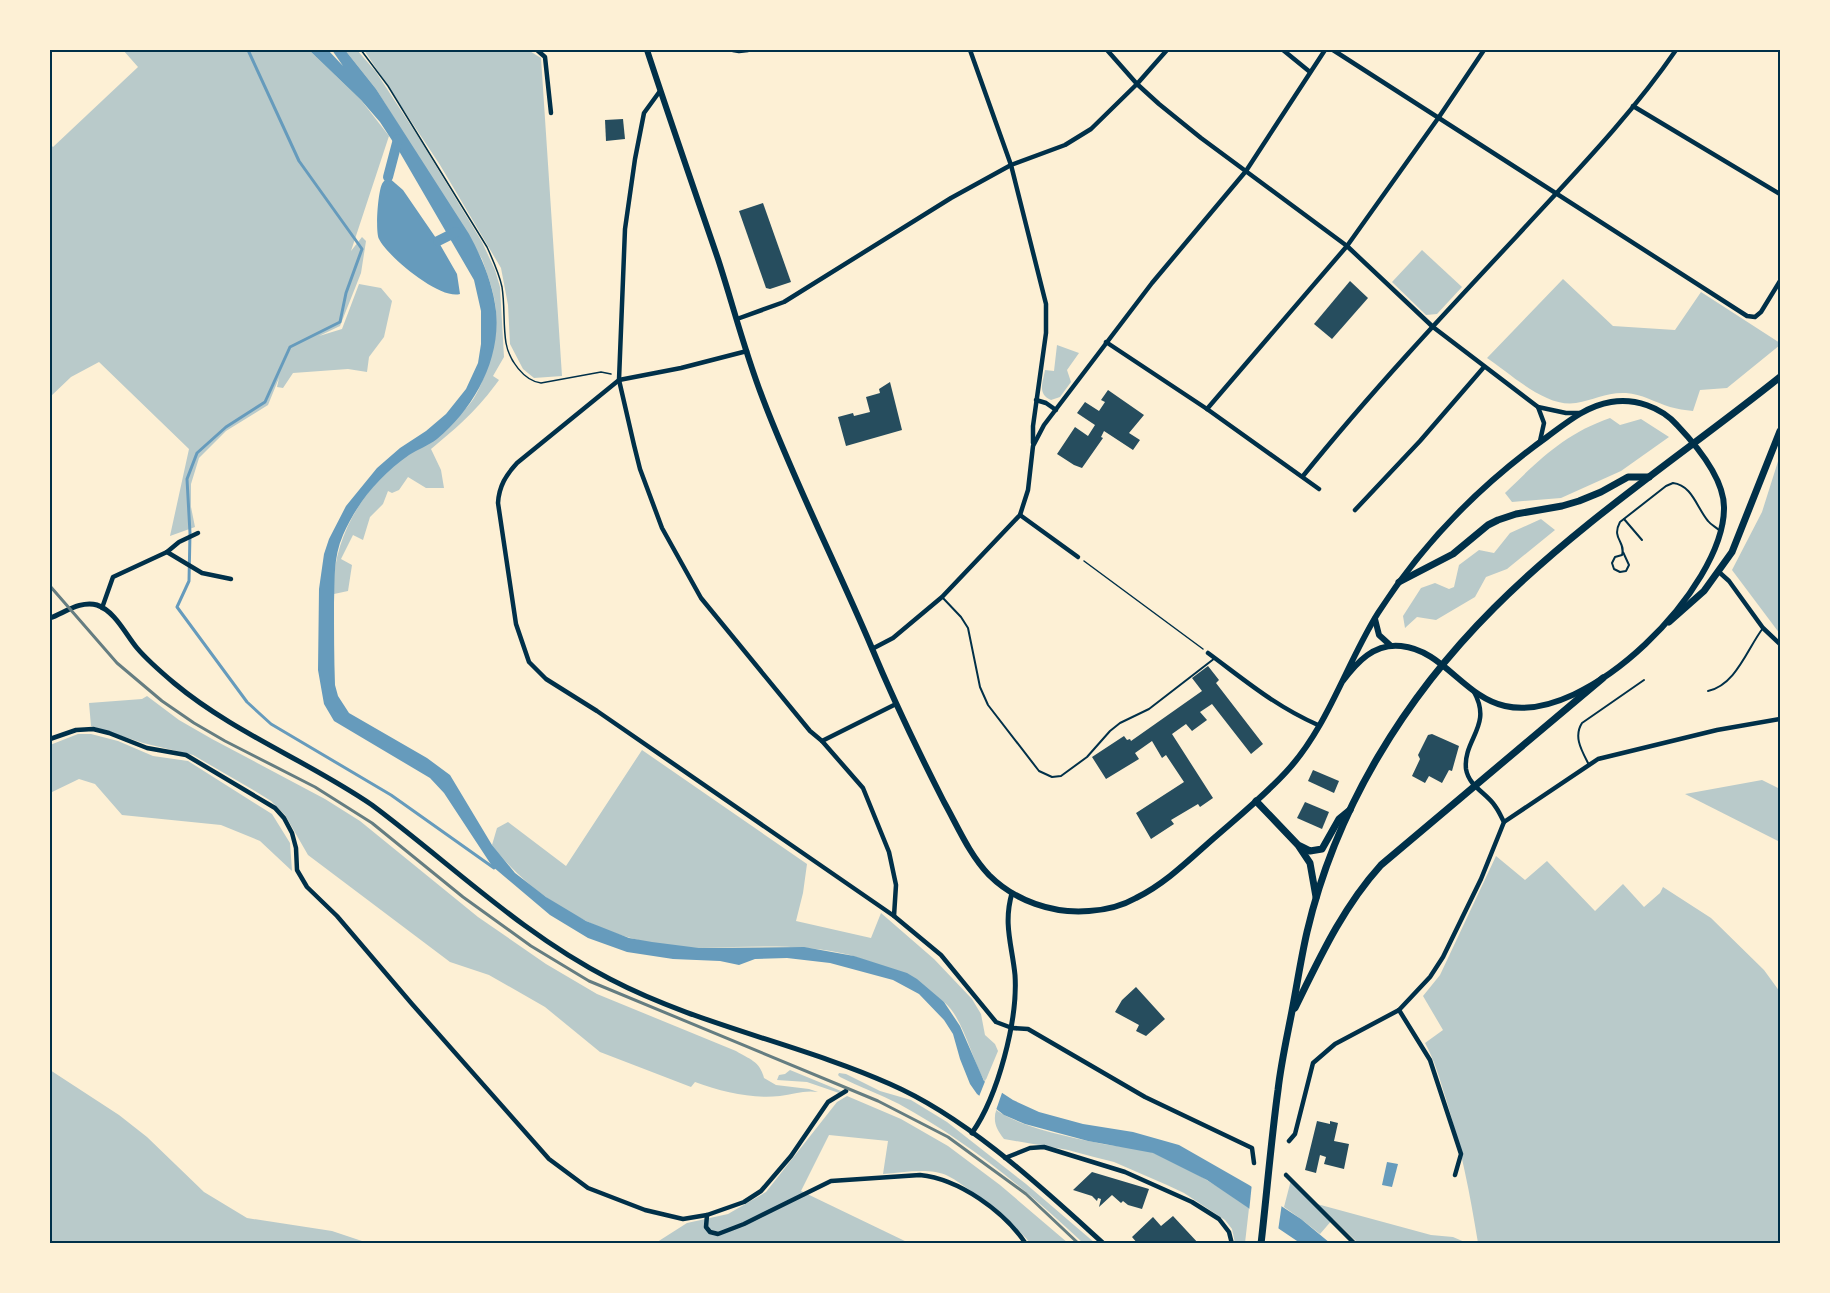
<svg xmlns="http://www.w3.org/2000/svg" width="1830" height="1293" font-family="'Space Grotesk',sans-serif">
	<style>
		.green { fill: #b9caca }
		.water { fill: #669bbc }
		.pier { fill: #fdf0d5 }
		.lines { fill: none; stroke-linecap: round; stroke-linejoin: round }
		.stream { stroke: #669bbc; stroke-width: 3 }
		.canal { stroke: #669bbc; stroke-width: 10 }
		.building { fill: #264d5e }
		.path { stroke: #003049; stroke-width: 1.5 }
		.service { stroke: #003049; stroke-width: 2 }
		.minor { stroke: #003049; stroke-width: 4.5 }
		.tertiary { stroke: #003049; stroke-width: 5 }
		.secondary { stroke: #003049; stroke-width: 6 }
		.primary { stroke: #003049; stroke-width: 7 }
		.rail { stroke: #657d81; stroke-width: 3 }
		.neatline { fill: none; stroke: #003049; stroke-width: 2 }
	</style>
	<rect width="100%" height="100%" fill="#fdf0d5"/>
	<g class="green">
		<path d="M123,50H309L361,100L389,136L351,251L362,237L366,241L361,273L340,326L319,336L342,329L359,284L381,288L392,301L384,337L369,357L367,372L348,369L293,373L283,388L277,387L279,378L268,405L226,431L199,458L191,484V507L195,527L170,536L189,449L99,362L71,377L50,397V144L53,147L138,67Z"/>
		<path d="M345,50H357L376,72L419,138L482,242L495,270L500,287L504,357L493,376L499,380C478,409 459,426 431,449L441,470L444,488H426L408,477L399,490L392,493L388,491L383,504L370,517L363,540L353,535L341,559L352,565L348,591L334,594C331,547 356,500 390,469C415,447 446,431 468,406C485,388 498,336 496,312C495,294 488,276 482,259L376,89Z"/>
		<path d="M364,50H528L541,58L562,376L534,378L523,369L510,344L508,305L501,268L440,165Z"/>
		<path d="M1422,250L1462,287L1437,314L1426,315L1392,282Z"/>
		<path d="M1563,279L1613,326L1675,330L1701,292L1780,343V345L1727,388L1700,390L1693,411C1685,410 1677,409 1670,407C1654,402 1642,394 1626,393C1606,392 1594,400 1576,403C1546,408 1511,374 1487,358Z"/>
		<path d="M1057,345L1079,353L1067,370L1071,382L1060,397L1051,400C1037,394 1043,382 1045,370L1054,371Z"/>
		<path d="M1610,418L1620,425L1641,419L1669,437L1621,471L1561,498L1512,502L1505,493C1539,460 1564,434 1610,418Z"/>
		<path d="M1780,455V634L1732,570L1762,512Z"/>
		<path d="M1541,519L1555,530L1507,569L1486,577L1475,597L1436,620L1417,617L1405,628L1403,616L1421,588L1435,583L1449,589L1454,587L1459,565L1479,550L1494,553L1510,533Z"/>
		<path d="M147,696L179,720L212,739L325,799L360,821L478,917L546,964L597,994L736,1051C749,1059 760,1061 764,1078L776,1085L809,1089L818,1092C805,1090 793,1094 780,1096C751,1099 723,1092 695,1082L691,1087L600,1052L545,1007L489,975L450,962L308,855L285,815L271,801L255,791L193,755L143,743L91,726L89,703L142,699Z"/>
		<path d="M78,734H91L118,741L153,756L188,761L272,814L290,843L292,871L260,841L221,825L122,815L95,784L79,779L50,793V745Z"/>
		<path d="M642,750L807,864L803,893L796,921L871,938L881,913L934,959L972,999L981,1014L985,1035L995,1044L998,1051L985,1082C972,1060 963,1017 944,1002C932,993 916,988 903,981C886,973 868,960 850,955C801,943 751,947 701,948C621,948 540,908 492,845L497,828L508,822L566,866Z"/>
		<path d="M1762,780L1780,789V842L1685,794Z"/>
		<path d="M1496,856L1525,880L1547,861L1595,911L1623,884L1644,907L1660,893L1663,887L1711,918L1764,970L1780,992V1243H1478C1470,1194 1461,1147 1446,1099C1440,1080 1435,1061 1425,1043L1443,1030L1423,996L1440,975Z"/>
		<path d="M50,1070L119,1115L147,1137L204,1192L247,1218L332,1231L368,1243H50Z"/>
		<path d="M790,1070L841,1091L839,1093L807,1082L777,1080L779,1075L785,1074Z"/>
		<path d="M839,1073L846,1074L880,1091L911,1100L947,1122L1026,1184L1095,1243H1083C1027,1190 967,1141 899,1104C880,1094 859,1087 840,1077L838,1075Z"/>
		<path d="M847,1096L901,1119L948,1146L1000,1185L1068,1243H1030C1019,1228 965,1184 948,1176C929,1167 903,1173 883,1174L888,1141L829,1135L801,1191L909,1243L654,1244L687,1223L728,1214L766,1192L837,1102Z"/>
		<path d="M996,1110C1021,1128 1078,1139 1109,1145C1124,1147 1140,1148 1154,1153C1188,1166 1220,1188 1249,1208L1245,1243H1235L1232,1229L1225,1220L1184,1193L1167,1185L1114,1162L1094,1157L1068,1150L1004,1139C996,1129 993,1122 996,1110Z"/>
		<path d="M1291,1180L1317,1204L1431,1235L1453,1237L1467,1243H1358L1333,1219L1320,1234L1301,1219L1284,1207Z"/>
	</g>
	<g class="water">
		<path d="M309,50H328L343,66L332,50H345L376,89L469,234C482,258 493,284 496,311C501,361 473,409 437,439C428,446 418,449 409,455C380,475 357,503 343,535C333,558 335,579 334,603C334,630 334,658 335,685L338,696L349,713L427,758L450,775L492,845L515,873L546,897L586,921L629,938L652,942L699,948L804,947L854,956L907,973L917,979L944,1002L960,1026L984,1081L1013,1100L1039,1112L1083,1124L1133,1132L1179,1145L1249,1185L1301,1219L1330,1243H1300L1207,1180L1153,1153L1088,1141L1025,1124L1004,1115L977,1094L970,1084L960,1059L953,1034L944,1020L919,994L893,980L830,963L787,958L755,959L739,965L720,961L673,959L627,952L588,938L550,915L492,866L444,793L430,778L334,721L324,704L318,670L319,589L324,554L329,539L346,506L377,468L400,448L426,431L446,414L466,389L478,363L481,344V311L474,280L399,151L380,122L361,100Z"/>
		<path d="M388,177L403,190L438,241L457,274L460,294C440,300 388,257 379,239C375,231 378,192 382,184C382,183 388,177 388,177Z"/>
		<path d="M1387,1162L1398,1164L1392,1187L1382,1185Z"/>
	</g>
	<g class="pier">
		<path d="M986,1079L1003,1090L995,1113L978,1099Z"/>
		<path d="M1252,1183L1282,1203L1278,1231L1249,1212Z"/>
	</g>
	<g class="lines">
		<path class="stream" d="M248,50L299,161L362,249L346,293L340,322L290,347L265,402L226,427L197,453L187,479L190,533L189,581L177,607L247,702L271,724L391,795L494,868"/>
		<g class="canal">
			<path d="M388,177L398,139"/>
			<path d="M438,241L456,232"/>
		</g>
	</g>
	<g class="building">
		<path d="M623,119L625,139L606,141L605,120Z"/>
		<path d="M763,203L791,282L770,289L766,288L739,211Z"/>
		<path d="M1350,281L1368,298L1332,339L1314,324Z"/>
		<path d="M890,382L902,430L846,446L838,417L853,413L854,416L870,412L866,397L880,393L879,389Z"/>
		<path d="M1108,390L1144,415L1129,433L1140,440L1133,450L1104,431L1101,437L1103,438L1082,468L1074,465L1057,454L1075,427L1088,436L1095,425L1077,413L1085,402L1099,411L1105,402L1101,400Z"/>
		<path d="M1208,666L1219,680L1216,683L1263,744L1251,754L1212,704L1200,712L1207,720L1192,731L1186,724L1172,734L1213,798L1200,807L1198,804L1171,820L1174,824L1151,839L1136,813L1184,782L1166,755L1162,758L1152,741L1135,753L1139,759L1106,779L1092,757L1124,736L1127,740L1130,739L1131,741L1202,691L1192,678Z"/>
		<path d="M1432,734L1459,746L1452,771L1449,770L1442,783L1429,776L1425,783L1412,776L1420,759L1418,755L1428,735Z"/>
		<path d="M1313,770L1339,781L1334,793L1308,781Z"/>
		<path d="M1305,802L1329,812L1322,829L1297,818Z"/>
		<path d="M1136,987L1165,1019L1146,1036L1136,1031L1139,1025L1115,1012L1122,1000Z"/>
		<path d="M1317,1121L1330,1124V1121L1338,1123L1334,1141L1349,1144L1344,1169L1324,1164L1326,1157L1320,1155L1316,1173L1305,1170Z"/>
		<path d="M1092,1172L1149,1189L1142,1209L1128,1205L1123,1201L1121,1203L1112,1195L1099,1207L1101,1199L1098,1198L1097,1201L1092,1196L1073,1190Z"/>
		<path d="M1173,1216L1199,1244H1138L1132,1237L1153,1217L1161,1226Z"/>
	</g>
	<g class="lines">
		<g class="path">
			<path d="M361,50L388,86L487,247C493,260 499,273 502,287C505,306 503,325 506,343C509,360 524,381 541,383L601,372L611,374"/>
			<path d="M1084,561L1203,649"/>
		</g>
		<g class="service">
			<path d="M1624,519L1642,540"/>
			<path d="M1623,552L1629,565L1626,571L1620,572L1614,569L1612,563L1615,557L1622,555C1626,541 1611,539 1620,522L1666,486L1673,483C1692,485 1697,508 1708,521C1711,525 1716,527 1719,530"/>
			<path d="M942,597L961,617L968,628L980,687L988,705L1039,771L1052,777L1061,776L1087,757L1110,731L1120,723L1149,709L1215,658"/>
			<path d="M1708,691C1736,685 1747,649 1763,628"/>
			<path d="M1589,765C1582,751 1573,737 1582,723L1644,680"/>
		</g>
		<g class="minor">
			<path d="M537,50L545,57L551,113"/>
			<path d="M733,50L739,51L748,50"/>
			<path d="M970,50L1011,165L1046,304V333L1033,426V443"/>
			<path d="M1107,50L1137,84L1159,104L1201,138L1347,246L1433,327L1538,407L1566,413H1580"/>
			<path d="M1283,50L1310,72"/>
			<path d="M1333,50L1747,316L1755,317L1761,312L1780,281"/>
			<path d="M660,91L644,113L635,159L625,229L619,380L634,445L640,469L662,528L701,598L810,731L822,741L863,788L889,852L896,885L894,916"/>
			<path d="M1633,106L1780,194"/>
			<path d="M737,319L784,302L951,198L1011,165L1065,145L1091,129L1137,84L1167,50"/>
			<path d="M1106,342L1207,409L1319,489"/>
			<path d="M747,351L681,368L619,380L517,463C506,475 499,486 498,503L516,624L529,662L546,679L597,711L894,916L941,955L996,1022L1012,1028L1028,1029L1145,1097L1252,1148L1254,1163"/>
			<path d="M1036,400L1046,403L1056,410"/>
			<path d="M1538,407L1544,423L1540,441"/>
			<path d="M1207,409L1347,246L1439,117L1484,50"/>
			<path d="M1303,476C1370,393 1443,315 1516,237C1571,177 1630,117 1676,50"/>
			<path d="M1355,510L1420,441L1484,367"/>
			<path d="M1020,515L1078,557"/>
			<path d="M167,552L202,573L231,579"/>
			<path d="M1719,572L1729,581L1763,628L1780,644"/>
			<path d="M102,608L113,577L167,552L179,542L198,533"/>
			<path d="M872,649L893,638L942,597L1020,515L1028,490L1033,446L1044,425L1152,283L1246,171L1325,50"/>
			<path d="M1208,653C1246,681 1275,706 1318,725"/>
			<path d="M50,739L76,730L93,729L109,733L147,748L186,755L275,808L284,818L292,833L296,848L297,870L307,887L337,916L412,1004L549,1159L588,1188L645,1210L683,1219L707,1215L744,1202L761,1191L791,1156L828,1102L846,1091"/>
			<path d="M822,741L896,704"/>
			<path d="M1504,822L1598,759L1717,730L1780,719"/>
			<path d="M1399,1010L1430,1060L1461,1154L1455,1175"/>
			<path d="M1289,1141L1295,1134L1313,1063L1335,1044L1399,1010L1430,977L1443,957L1481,879L1504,822C1501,817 1499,811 1495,806C1487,793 1469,787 1466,769C1463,739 1493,726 1474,692"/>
			<path d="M1005,1158L1030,1148L1044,1147L1125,1172L1192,1202L1219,1219L1229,1232L1232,1244"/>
			<path d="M1286,1175L1355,1244"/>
			<path d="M707,1215L706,1227L710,1232L718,1234L744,1224L831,1181L920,1175C959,1179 1004,1211 1026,1244"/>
		</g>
		<g class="tertiary">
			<path d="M50,618C64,613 81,600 97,605C115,611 126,635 137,648C148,661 161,672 174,683C234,733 308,761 372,805C451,864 522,934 610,979C698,1025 800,1044 890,1084C968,1118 1041,1187 1104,1244"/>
			<path d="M972,1133C998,1096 1018,1020 1015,975C1012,945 1003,924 1012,893"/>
		</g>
		<g class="secondary">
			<path d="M647,50C670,120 694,189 718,259C733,305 745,353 763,399C795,483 836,564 871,646C893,699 918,751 944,802C958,827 969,854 989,875C1015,901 1053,914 1089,911C1106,910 1122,906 1136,898C1165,884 1190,859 1214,838C1238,817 1264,796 1286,772C1328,727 1346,664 1378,613C1423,543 1480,485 1547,437C1566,423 1586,406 1611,402C1635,398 1661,407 1677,425C1697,446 1725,479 1724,509C1723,588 1588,725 1505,706C1464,697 1443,650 1401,646C1374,643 1357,662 1342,682"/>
			<path d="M1375,619L1379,635L1390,645"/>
		</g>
		<g class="primary">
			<path d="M1399,582L1453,554L1488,525L1498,520L1516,514L1562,506L1579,501L1601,492L1628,477H1649"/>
			<path d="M1669,622L1704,591L1732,552L1780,431"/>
			<path d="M1256,801L1298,845L1310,863L1316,897"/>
			<path d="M1300,846L1310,851L1322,849L1339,819L1350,810"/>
			<path d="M1295,1008C1320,957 1343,907 1381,865L1603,678"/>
			<path d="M1261,1244C1267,1192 1271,1141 1278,1090C1281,1063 1287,1037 1292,1011C1297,985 1301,958 1307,932C1336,808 1405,697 1494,608C1581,521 1685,453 1780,377"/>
		</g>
		<path class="rail" d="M50,586L117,663L162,701L194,723L225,741L315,787L372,823L463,897L531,946L589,981L878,1101L948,1137L1026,1194L1079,1244"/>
	</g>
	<rect width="1830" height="1293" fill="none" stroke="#fdf0d5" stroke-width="102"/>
	<rect x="51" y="51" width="1728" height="1191" class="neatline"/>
</svg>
